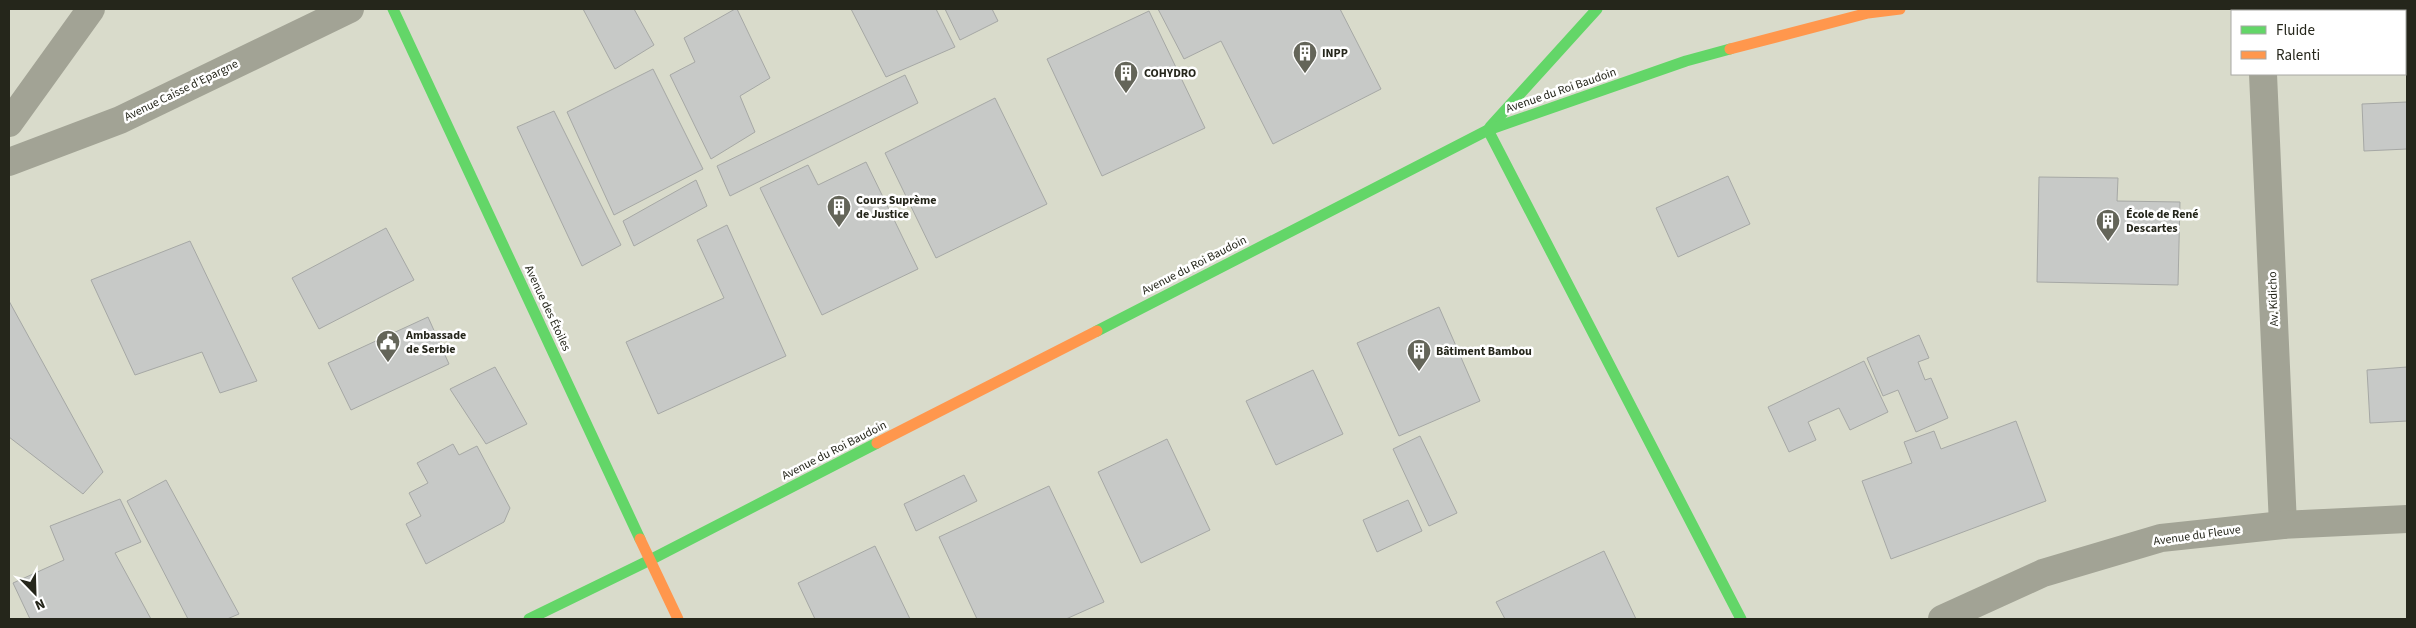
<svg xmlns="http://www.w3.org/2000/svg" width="2416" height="628" font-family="'Source Sans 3',sans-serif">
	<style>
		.building { fill: #c7c9c7; stroke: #a6a8a5 }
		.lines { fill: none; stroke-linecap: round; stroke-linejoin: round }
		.street { stroke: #a2a395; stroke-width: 28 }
		.fast { stroke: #63d668; stroke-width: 11 }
		.slow { stroke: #ff974d; stroke-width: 11 }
		.labels { text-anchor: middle; stroke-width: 5; stroke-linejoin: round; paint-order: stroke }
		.poi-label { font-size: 12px; font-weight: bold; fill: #25261b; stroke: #fff; text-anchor: start }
		.street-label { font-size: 12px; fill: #25261b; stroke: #fff }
	</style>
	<rect width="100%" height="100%" fill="#d9dbcb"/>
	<g class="building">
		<path d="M583,9H634L654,45L615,69Z"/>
		<path d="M735,9H737L770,78L740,96L755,132L711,159L670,75L695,62L684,38Z"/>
		<path d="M851,9H936L955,47L886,77Z"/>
		<path d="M945,9H992L998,21L960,40Z"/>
		<path d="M1158,9H1340L1381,89L1273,144L1221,41L1184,59Z"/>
		<path d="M1149,11L1205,128L1102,176L1047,59Z"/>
		<path d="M653,69L703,169L614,215L567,112Z"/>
		<path d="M905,75L918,103L730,196L717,166Z"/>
		<path d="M995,98L1047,204L936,258L885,153Z"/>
		<path d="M2407,102V149L2364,151L2362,104Z"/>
		<path d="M554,111L621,245L582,266L517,127Z"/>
		<path d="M866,162L918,269L822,315L760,188L808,165L818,185Z"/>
		<path d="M1728,176L1750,224L1678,257L1656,208Z"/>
		<path d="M2039,177L2118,178L2117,201L2180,202L2178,285L2037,282Z"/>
		<path d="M696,180L707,206L634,246L623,221Z"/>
		<path d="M727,225L786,356L658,414L626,342L724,298L697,240Z"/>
		<path d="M386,228L414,280L319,329L292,278Z"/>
		<path d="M190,241L257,381L220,393L202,352L135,375L91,280Z"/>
		<path d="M9,301L103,472L83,494L9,437Z"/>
		<path d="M1439,307L1480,401L1399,436L1357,343Z"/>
		<path d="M428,317L449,364L351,410L328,363Z"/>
		<path d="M1919,335L1929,358L1918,362L1925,380L1931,378L1948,418L1916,432L1898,390L1883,396L1867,358Z"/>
		<path d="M1864,361L1888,412L1850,430L1839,408L1808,422L1816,440L1789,452L1768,407Z"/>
		<path d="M495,367L527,424L486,444L450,389Z"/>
		<path d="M2407,367V421L2370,423L2367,370Z"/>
		<path d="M1313,370L1343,434L1276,465L1246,401Z"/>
		<path d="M2016,421L2046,501L1891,559L1862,481L1912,463L1904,442L1934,431L1941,449Z"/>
		<path d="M1420,436L1457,513L1429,526L1393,449Z"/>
		<path d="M1167,439L1210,530L1141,563L1098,472Z"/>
		<path d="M453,444L459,455L477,446L510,508L504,522L426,564L406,524L421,516L409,493L428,483L417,463Z"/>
		<path d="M964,475L977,501L916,531L904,504Z"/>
		<path d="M166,480L239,614L227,619H188L127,501Z"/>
		<path d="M1049,486L1104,602L1066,619H977L939,537Z"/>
		<path d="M120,499L141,542L115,553L151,619H30L13,583L64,560L50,526Z"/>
		<path d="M1408,500L1422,531L1377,552L1363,520Z"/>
		<path d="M875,546L910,619H815L798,583Z"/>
		<path d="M1604,551L1636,619H1505L1496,602Z"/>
	</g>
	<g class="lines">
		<g class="street">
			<path d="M2261,9V11"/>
			<path d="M2263,74L2283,525"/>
			<path d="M9,123L91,9"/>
			<path d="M9,162L120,120L350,9"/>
			<path d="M1942,619L2043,573L2161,538L2283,525L2407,519"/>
		</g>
		<g class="fast">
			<path d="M393,9L640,539"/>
			<path d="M1490,127L1597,9"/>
			<path d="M1488,130L1741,619"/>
			<path d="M1097,331L1488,130L1686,61L1730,49"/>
			<path d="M529,619L650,560L877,443"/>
		</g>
		<g class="slow">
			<path d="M1730,49L1868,13L1900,9"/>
			<path d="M877,443L1097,331"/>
			<path d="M640,539L678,619"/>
		</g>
	</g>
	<defs>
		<symbol id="building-pin" viewBox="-11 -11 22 30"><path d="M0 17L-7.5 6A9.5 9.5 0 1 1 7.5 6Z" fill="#646559" stroke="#fff"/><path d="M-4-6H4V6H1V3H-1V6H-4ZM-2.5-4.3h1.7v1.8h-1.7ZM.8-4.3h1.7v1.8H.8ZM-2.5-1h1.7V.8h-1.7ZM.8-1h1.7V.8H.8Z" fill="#fff"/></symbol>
		<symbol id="civic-pin" viewBox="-11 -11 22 30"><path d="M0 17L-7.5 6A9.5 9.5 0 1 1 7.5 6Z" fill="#646559" stroke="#fff"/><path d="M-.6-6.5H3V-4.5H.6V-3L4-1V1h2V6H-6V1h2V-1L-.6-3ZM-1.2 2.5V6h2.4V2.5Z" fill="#fff"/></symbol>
	</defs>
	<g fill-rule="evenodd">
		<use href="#building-pin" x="1291" y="39" width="28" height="38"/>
		<use href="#building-pin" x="1112" y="59" width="28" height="38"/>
		<use href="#building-pin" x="825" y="193" width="28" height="38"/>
		<use href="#building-pin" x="2094" y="207" width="28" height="38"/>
		<use href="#civic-pin" x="374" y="328" width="28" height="38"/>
		<use href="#building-pin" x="1405" y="337" width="28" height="38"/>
	</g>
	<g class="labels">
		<g class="poi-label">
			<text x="1322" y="57">INPP</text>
			<text x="1144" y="77">COHYDRO</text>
			<text x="856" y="204">Cours Suprème<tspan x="856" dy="14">de Justice</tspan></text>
			<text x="2126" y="218">École de René<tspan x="2126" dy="14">Descartes</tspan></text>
			<text x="406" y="339">Ambassade<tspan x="406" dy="14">de Serbie</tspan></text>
			<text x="1436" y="355">Bâtiment Bambou</text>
		</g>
		<g class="street-label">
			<text transform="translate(181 90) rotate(-26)" y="4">Avenue Caisse d'Epargne</text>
			<text transform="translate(1561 90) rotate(-19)" y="4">Avenue du Roi Baudoin</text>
			<text transform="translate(1194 265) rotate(-27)" y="4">Avenue du Roi Baudoin</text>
			<text transform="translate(2273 299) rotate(-92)" y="4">Av. Kidicho</text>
			<text transform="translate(548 308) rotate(65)" y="4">Avenue des Étoiles</text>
			<text transform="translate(834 450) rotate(-27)" y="4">Avenue du Roi Baudoin</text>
			<text transform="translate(2197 535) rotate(-8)" y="4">Avenue du Fleuve</text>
		</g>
	</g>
	<rect width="2416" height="628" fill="none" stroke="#25261b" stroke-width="20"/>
	<rect x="2231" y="10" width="175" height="65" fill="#ffffff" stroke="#a8a8a4"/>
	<rect x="2241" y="26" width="25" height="8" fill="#63d668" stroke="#a8a8a4"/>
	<text x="2276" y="35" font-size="15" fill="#25261b">Fluide</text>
	<rect x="2241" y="51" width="25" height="8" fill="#ff974d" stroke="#a8a8a4"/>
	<text x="2276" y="60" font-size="15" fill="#25261b">Ralenti</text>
	<g transform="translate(35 593) rotate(157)" stroke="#ffffff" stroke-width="4" paint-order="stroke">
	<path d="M0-4L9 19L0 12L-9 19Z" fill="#25261b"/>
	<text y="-8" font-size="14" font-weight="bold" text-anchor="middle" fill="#25261b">N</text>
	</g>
</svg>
